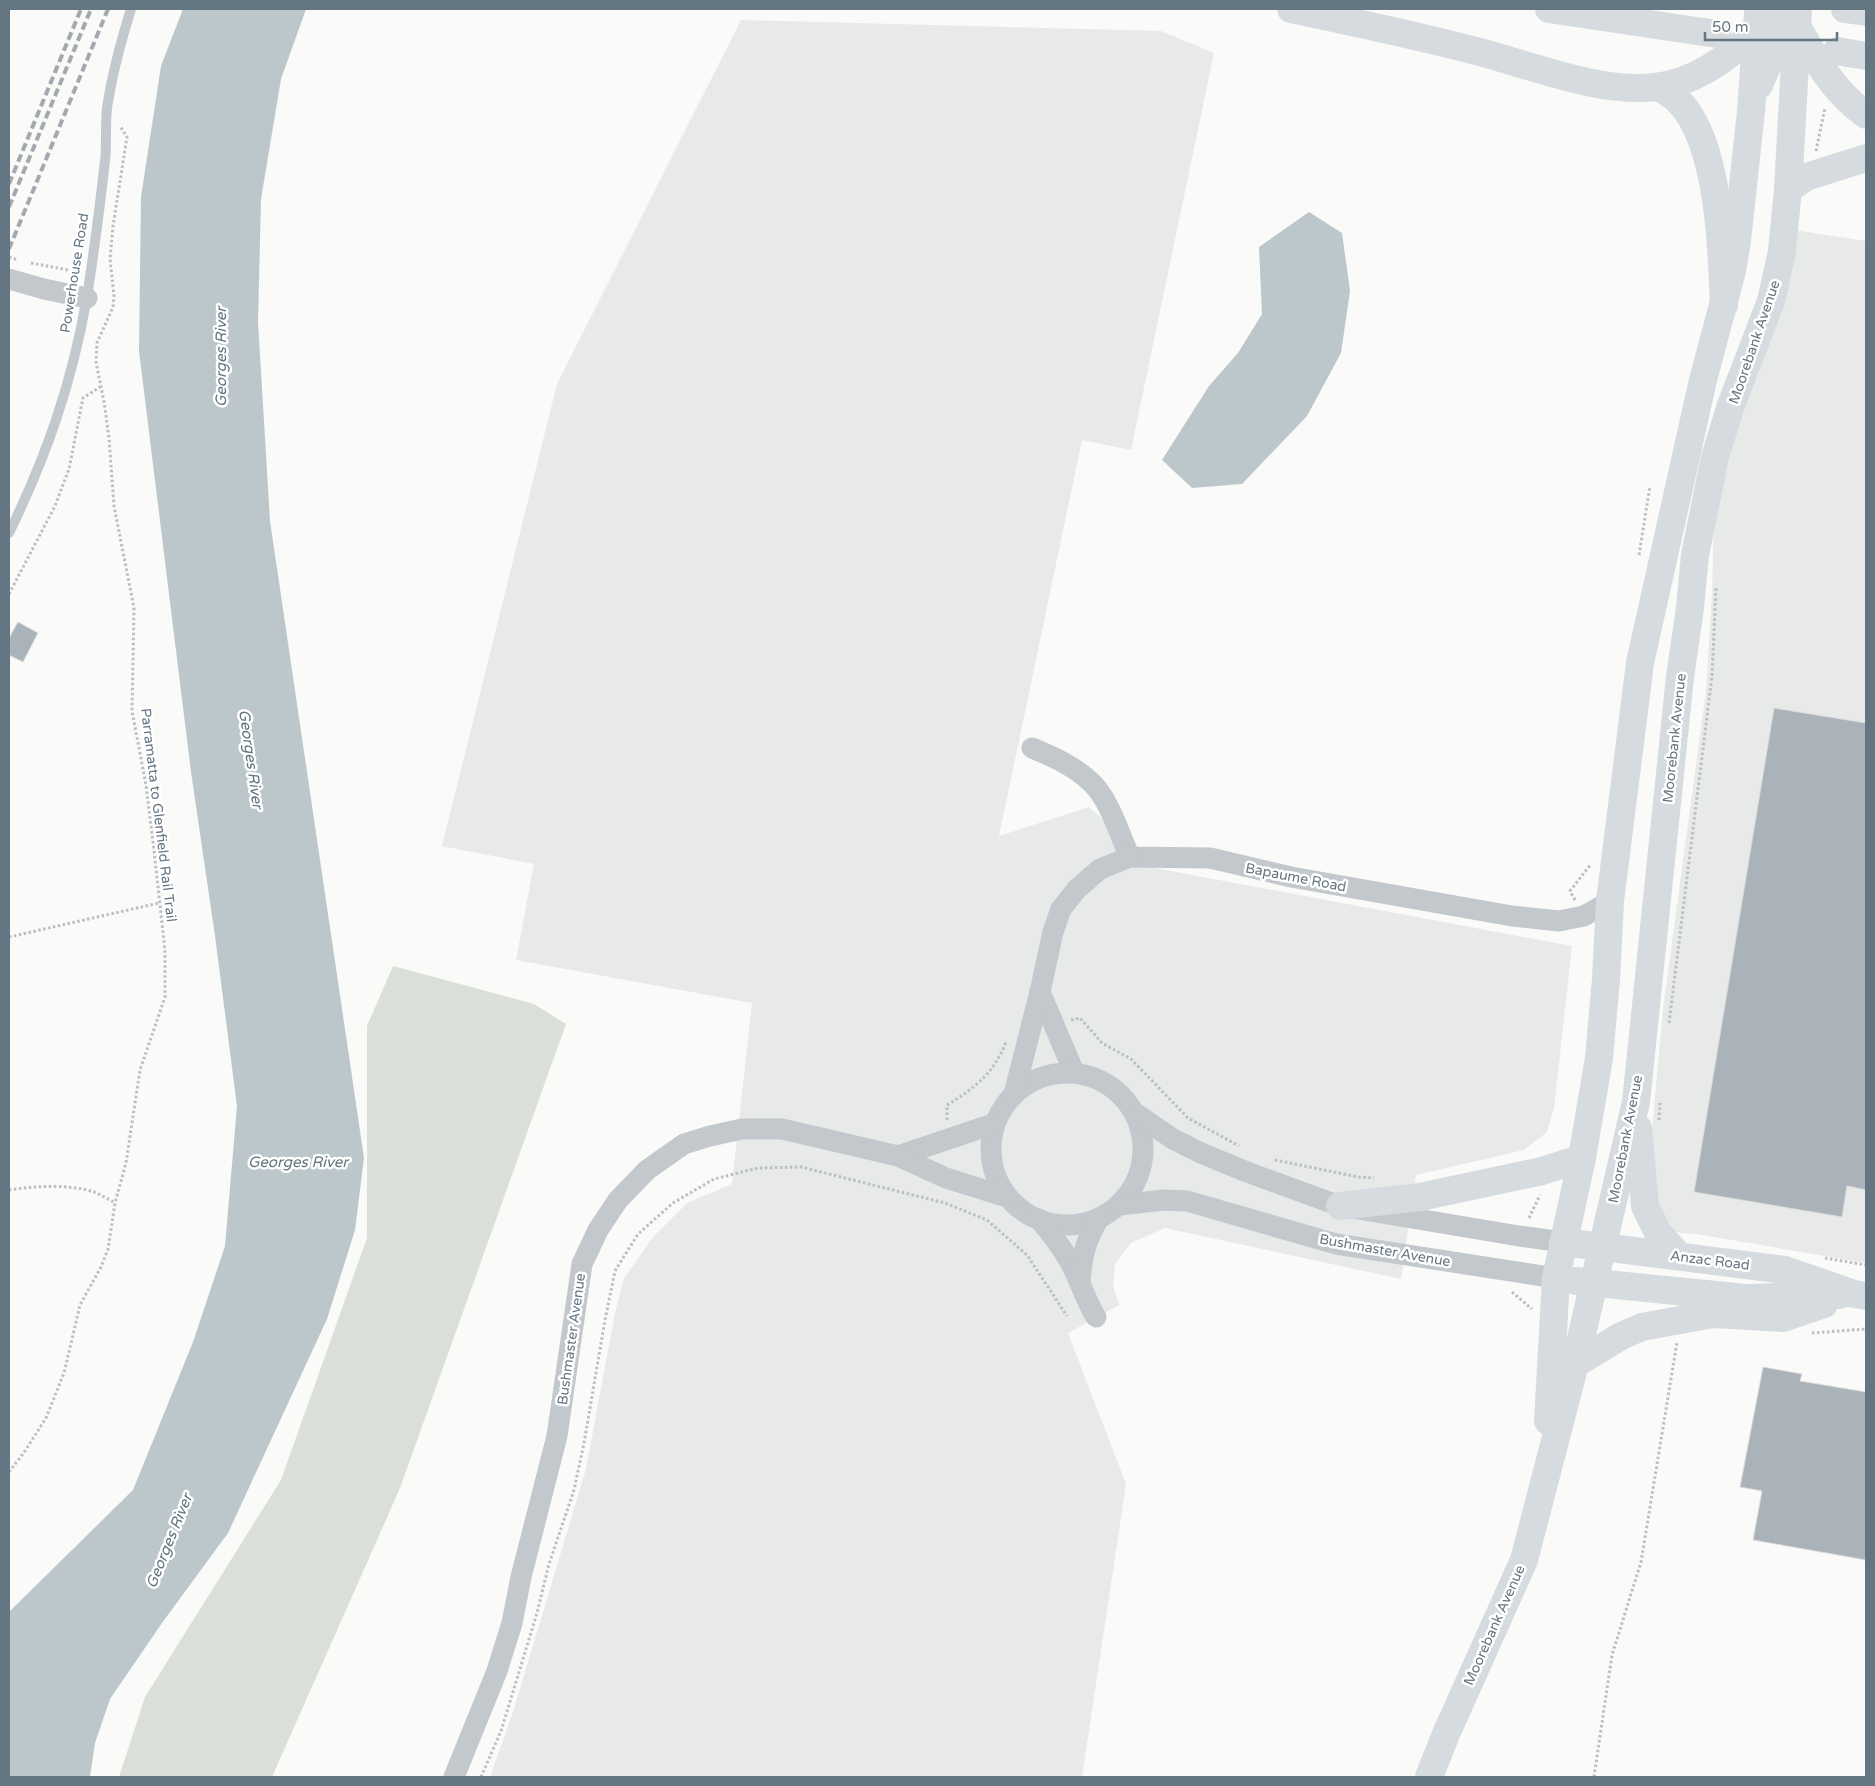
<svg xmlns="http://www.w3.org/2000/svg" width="1875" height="1786" font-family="'Varela Round',sans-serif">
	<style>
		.built { fill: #e8e9e9 }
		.green { fill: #dadfd7 }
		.water { fill: #bbc7cb }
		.building { fill: #aab3b9; stroke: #dcdcda }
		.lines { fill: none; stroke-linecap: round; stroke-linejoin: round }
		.motorway-tunnel { stroke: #d5d9db; stroke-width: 28; stroke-dasharray: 28 14; stroke-linecap: butt }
		.path { stroke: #bbbfc2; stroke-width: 3; stroke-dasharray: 2.5 2.5; stroke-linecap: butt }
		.service { stroke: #c3c8cc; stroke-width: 10 }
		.minor { stroke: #c3c8cc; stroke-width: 21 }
		.secondary { stroke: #d6dbdf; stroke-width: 28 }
		.primary { stroke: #d6dbdf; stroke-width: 28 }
		.motorway { stroke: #d6dbdf; stroke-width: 28 }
		.rail { stroke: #a2aab0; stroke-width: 4; stroke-dasharray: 8 4; stroke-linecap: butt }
		.labels { text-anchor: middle; stroke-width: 5; stroke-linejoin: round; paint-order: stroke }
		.street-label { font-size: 14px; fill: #657683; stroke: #fff }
		.water-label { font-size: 15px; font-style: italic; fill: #60757c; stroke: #fff }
	</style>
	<rect width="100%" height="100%" fill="#fafaf8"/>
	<g class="built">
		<path d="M741,20L1161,31L1214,53L1131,450L1082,440L999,836L1089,807L1155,868L1572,946L1554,1108L1547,1132L1524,1150L1416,1175L1401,1279L1165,1228L1131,1243L1115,1264L1113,1285L1119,1305L1068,1333L1126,1484L1082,1777H490L513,1712L586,1469L615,1313L624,1278L653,1237L687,1203L732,1184L752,1003L516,960L534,864L442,846L557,384Z"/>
		<path d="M1794,230L1866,241V1263L1696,1234L1670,1232L1652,1202L1649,1163L1663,1009L1706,691L1712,594L1714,513L1720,465Z"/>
	</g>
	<path class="green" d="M393,966L534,1004L566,1024L400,1488L272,1777H119L145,1697L281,1480L367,1238V1026Z"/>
	<g class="water">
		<path d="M183,9H306L281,79L261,199L258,322L270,521L364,1158L355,1230L327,1319L228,1533L162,1623L110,1699L95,1743L90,1777H9V1612L133,1490L193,1342L225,1246L237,1106L215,936L191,772L139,351L141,197L161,66Z"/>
		<path d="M1309,212L1342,233L1350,291L1341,353L1307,416L1242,484L1192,488L1162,460L1209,386L1238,353L1262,314L1259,247Z"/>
	</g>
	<g class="building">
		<path d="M18,622L38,633L23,662L9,655V638Z"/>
		<path d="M1774,708L1866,723V1190L1847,1186L1842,1217L1694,1192Z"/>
		<path d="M1763,1367L1802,1374L1800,1381L1866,1392V1560L1753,1540L1762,1491L1740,1487Z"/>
	</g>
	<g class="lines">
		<path class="motorway-tunnel" d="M1703,32L1766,41"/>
		<g class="path">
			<path d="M1816,151L1825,108"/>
			<path d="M9,257L18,260"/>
			<path d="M31,263L79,272"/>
			<path d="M1639,555L1650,486"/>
			<path d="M9,594L55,506L69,469L83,398L100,387"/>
			<path d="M1575,900L1570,891L1591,864"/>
			<path d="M9,937L159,903"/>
			<path d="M1071,1020L1080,1018L1102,1043L1131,1059L1188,1118L1239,1146"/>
			<path d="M1669,1023L1712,676L1716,587"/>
			<path d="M947,1120V1105C975,1088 994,1073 1006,1042"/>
			<path d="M1659,1120L1660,1103"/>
			<path d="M1275,1160L1358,1177L1374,1178"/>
			<path d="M9,1190C33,1186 70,1184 94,1192C101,1195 108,1199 115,1203"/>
			<path d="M1529,1218L1540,1195"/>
			<path d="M1825,1258L1866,1265"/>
			<path d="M1512,1292L1532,1309"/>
			<path d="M1812,1333L1866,1329"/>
			<path d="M9,1472L25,1451L46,1418L64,1373L80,1305L101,1267L108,1249L115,1203L126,1163L140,1070L165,997V951L154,850L146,785L132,711L134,608L114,506L109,438L104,402L96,362L97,343L113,307L114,296L110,259L113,226L127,137L120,126"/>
			<path d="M481,1777L501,1731L537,1613L549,1564L574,1490L584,1443L605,1320L615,1271L638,1234L673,1203L714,1179L758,1168L801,1167L945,1203L987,1220L1027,1255L1067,1316"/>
			<path d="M1594,1777L1612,1655L1641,1562L1677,1342"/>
		</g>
		<path class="service" d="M9,533C47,455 72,383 87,297C94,252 100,206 105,161C107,144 105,126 107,108C112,75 121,41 131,9"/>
		<g class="minor">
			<path d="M9,279L44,289L87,298"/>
			<path d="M1032,748C1054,757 1076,767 1093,784C1111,803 1119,834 1130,857L1210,858L1291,877L1512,916L1559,921L1584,916L1610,901"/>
			<path d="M1040,992L1074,1072"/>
			<circle cx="1067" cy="1149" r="76"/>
			<path d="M1014,1094L1040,992L1053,932L1061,909L1077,889L1100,869L1130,857"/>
			<path d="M1135,1113L1173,1139L1201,1153L1247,1172L1340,1206L1519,1236L1563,1242"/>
			<path d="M898,1156L993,1124"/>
			<path d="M1119,1205L1164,1200L1187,1201L1336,1244L1556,1278"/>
			<path d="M1039,1219C1049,1231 1059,1243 1067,1257C1079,1276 1084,1298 1096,1317"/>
			<path d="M1080,1282C1082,1255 1085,1242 1099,1218"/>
			<path d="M454,1777L497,1671L512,1623L521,1577L557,1436L582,1264L598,1230L618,1200L647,1170L684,1144L710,1136L742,1129H782L898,1156L946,1178L1007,1197"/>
		</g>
		<g class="secondary">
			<path d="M1759,85L1777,43L1797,13"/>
			<path d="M1638,1128L1645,1206L1658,1233L1679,1256"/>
			<path d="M1340,1206L1420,1197L1542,1171L1582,1158"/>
			<path d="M1563,1242L1785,1270L1854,1294L1866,1296"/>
			<path d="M1576,1281L1746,1298L1840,1295"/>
			<path d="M1575,1364L1621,1336L1642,1327L1713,1314L1783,1318L1824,1304"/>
			<path d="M1548,1421L1556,1278L1582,1158L1599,1058L1606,979L1610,901L1640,663L1703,380L1732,271L1737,241L1751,111L1758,13"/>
			<path d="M1429,1777L1446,1734L1524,1560L1575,1364L1617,1184L1636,1102L1680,677L1690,608L1695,555L1715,457L1731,405L1771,301L1782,251L1788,189L1798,9"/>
		</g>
		<path class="primary" d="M1756,30L1774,9"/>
		<g class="motorway">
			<path d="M1291,9C1353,22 1415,35 1476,51C1530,65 1601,94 1656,87C1696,82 1729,58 1756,30"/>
			<path d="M1549,9L1703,32"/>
			<path d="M1845,9L1866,12"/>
			<path d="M1797,26C1816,60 1833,91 1866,115"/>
			<path d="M1837,51L1866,56"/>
			<path d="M1657,87C1721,110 1721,249 1724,305"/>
			<path d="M1788,189L1806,177L1866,158"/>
		</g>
		<g class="rail">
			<path d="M9,184L81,9"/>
			<path d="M9,207L91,9"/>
			<path d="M9,249L108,9"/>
		</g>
	</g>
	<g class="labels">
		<g class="street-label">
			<text transform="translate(74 273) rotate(-81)" y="5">Powerhouse Road</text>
			<text transform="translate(1754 342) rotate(-71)" y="5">Moorebank Avenue</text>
			<text transform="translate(1674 738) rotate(-84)" y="5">Moorebank Avenue</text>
			<text transform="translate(159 815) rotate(83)" y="5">Parramatta to Glenfield Rail Trail</text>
			<text transform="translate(1296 877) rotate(11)" y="5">Bapaume Road</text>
			<text transform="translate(1625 1139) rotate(-79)" y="5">Moorebank Avenue</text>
			<text transform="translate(1385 1250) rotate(10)" y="5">Bushmaster Avenue</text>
			<text transform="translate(1710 1260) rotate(7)" y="5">Anzac Road</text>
			<text transform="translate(571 1339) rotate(-82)" y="5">Bushmaster Avenue</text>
			<text transform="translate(1494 1625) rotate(-66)" y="5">Moorebank Avenue</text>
		</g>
		<g class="water-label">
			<text transform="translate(221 357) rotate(-90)" y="5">Georges River</text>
			<text transform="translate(251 759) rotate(82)" y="5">Georges River</text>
			<text x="298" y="1167">Georges River</text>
			<text transform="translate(169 1541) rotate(-68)" y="5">Georges River</text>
		</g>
	</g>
	<rect width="1875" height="1786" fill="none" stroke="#657683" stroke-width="20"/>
	<path d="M1705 32v8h132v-8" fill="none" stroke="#657683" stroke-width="2.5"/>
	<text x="1712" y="32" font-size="15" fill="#657683" stroke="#ffffff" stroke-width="4" paint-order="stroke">50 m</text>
</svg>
